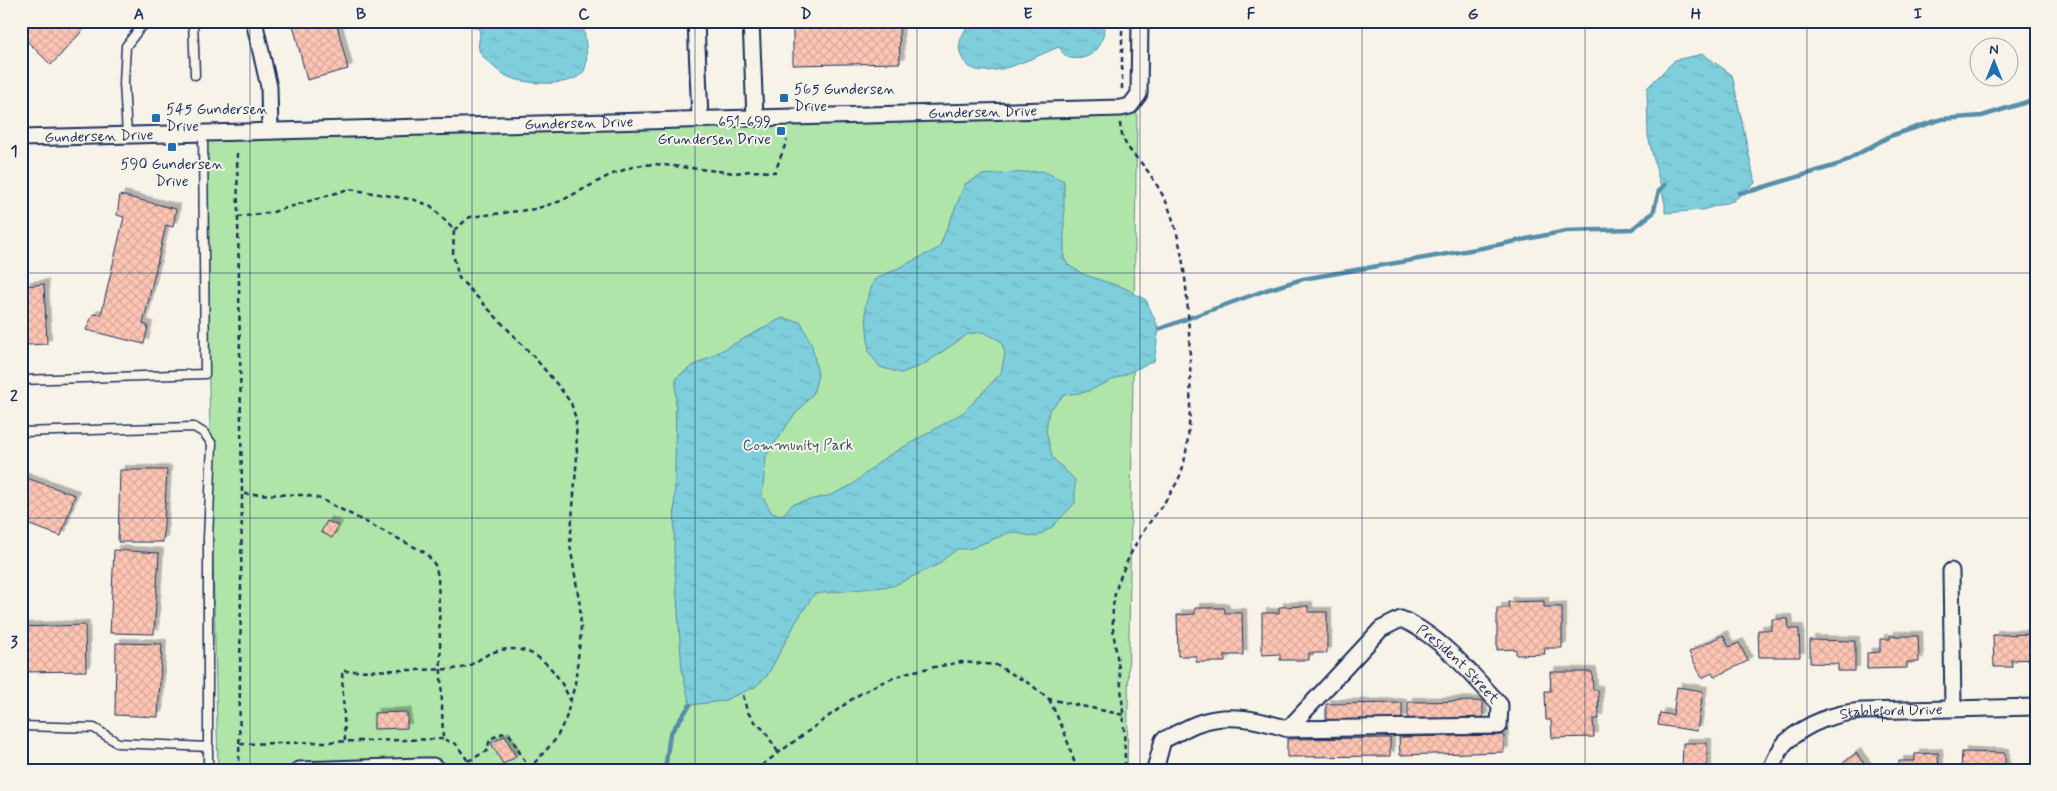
<svg xmlns="http://www.w3.org/2000/svg" width="2057" height="791" font-family="Mynerve,sans-serif">
	<style>
		.green { fill: #afe5a8; stroke: #658a83 }
		.water { fill: url(#water-ripples); stroke: #568ea9 }
		.lines { fill: none; stroke-linecap: round; stroke-linejoin: round }
		.stream { stroke: #568ea9; stroke-width: 4.5 }
		.building { fill: url(#building-cross-hatch); stroke: #1b2f5e; filter: url(#shadow) }
		.service-casing { stroke: #1b2f5e; stroke-width: 11 }
		.minor-casing { stroke: #1b2f5e; stroke-width: 19 }
		.path { stroke: #1b2f5e; stroke-width: 2.5; stroke-dasharray: 5 4; stroke-linecap: butt }
		.service { stroke: #f7f3e8; stroke-width: 8 }
		.minor { stroke: #f7f3e8; stroke-width: 15 }
		.grid { fill: none; stroke: #1b2f5e; stroke-width: 1; stroke-opacity: 0.55 }
		.poi-dot { fill: #1f6fb2; stroke: #f7f3e8; stroke-width: 2 }
		.labels { text-anchor: middle; stroke-width: 4; stroke-linejoin: round; paint-order: stroke }
		.poi-label { font-size: 15px; fill: #1b2f5e; stroke: #f7f3e8; text-anchor: start }
		.street-label { font-size: 15px; fill: #1b2f5e; stroke: #f7f3e8 }
		.park-label { font-size: 15px; fill: #39536d; stroke: #f7f3e8 }
		.neatline { fill: none; stroke: #1b2f5e; stroke-width: 2 }
		.grid-label { font-size: 16px; text-anchor: middle; font-weight: bold; fill: #1b2f5e }
	</style>
	<defs>
		<pattern id="water-ripples" width="26" height="14" patternUnits="userSpaceOnUse" patternTransform="scale(1.25)"><rect width="26" height="14" fill="#7ecedb"/><path d="M2 4q2-2 4 0t4 0M15 11q2-2 4 0t4 0" fill="none" stroke="#6cb1be"/></pattern>
		<pattern id="building-cross-hatch" width="8" height="8" patternUnits="userSpaceOnUse" patternTransform="scale(1.25)"><rect width="8" height="8" fill="#fdc5b2"/><path d="M0 0l8 8M0 8l8-8" fill="none" stroke="#d8aa9c"/></pattern>
		<filter id="shadow"><feDropShadow dx="4.5" dy="-4.5" stdDeviation="0" flood-color="#0004"/></filter>
	</defs>
	<rect width="100%" height="100%" fill="#f7f3e8"/>
	<filter id="ink" filterUnits="userSpaceOnUse"><feTurbulence type="fractalNoise" baseFrequency=".02" numOctaves="2"/><feDisplacementMap in="SourceGraphic" scale="10" xChannelSelector="R" yChannelSelector="G"/><feConvolveMatrix kernelMatrix="1 2 1 2 8 2 1 2 1" color-interpolation-filters="sRGB"/></filter>
	<g filter="url(#ink)">
		<path class="green" d="M1137,113L1127,770H218L203,133Z"/>
		<g class="water">
			<path d="M473,21H583C584,33 590,61 584,71C573,88 528,84 511,78C502,75 487,62 481,54C475,45 482,38 479,29L473,27Z"/>
			<path d="M972,21H1104C1105,38 1100,54 1082,58C1077,59 1070,59 1066,56C1064,55 1061,50 1059,47C1035,56 970,93 960,52C957,41 965,29 972,21Z"/>
			<path d="M1703,54L1732,75L1755,183L1733,201L1702,210L1665,213V204L1648,136L1647,88L1675,60Z"/>
			<path d="M1043,171L1064,181V258L1068,265L1085,275L1125,288L1146,300L1159,329L1154,361L1086,392L1064,395L1049,411L1046,430L1052,457L1075,480V503L1051,528L1036,537L1011,532L969,549H957L937,565L893,586L814,594L796,622L767,676L755,687L723,701L690,705L682,671L674,553L676,378L691,367L782,318L801,322L812,346L818,375L813,394L792,418L766,456L762,496L772,513L782,515L793,504L831,495L852,485L883,459L964,412L1001,373L1005,353L1001,341L983,332L968,334L923,365L901,373L880,367L869,352L865,306L874,280L939,248L965,184L982,175Z"/>
		</g>
		<g class="lines">
			<g class="stream">
				<path d="M1739,193L1751,191L1840,164L1890,136L1942,119L1982,116L2036,99"/>
				<path d="M1159,329L1266,290L1303,279L1482,248L1566,231L1632,229L1653,213L1659,191L1665,185"/>
				<path d="M665,770L670,734L690,705"/>
			</g>
		</g>
		<g class="building">
			<path d="M22,21H91L51,65L21,35Z"/>
			<path d="M292,21H336L348,69L307,80Z"/>
			<path d="M899,21L900,63L793,65V22Z"/>
			<path d="M120,195L176,209L173,227L166,225L143,324L148,326L144,344L86,330L93,314L101,315L124,217L117,215Z"/>
			<path d="M44,284L47,344L27,345L26,338H21V293L25,292L26,286Z"/>
			<path d="M120,470H167L163,542H118Z"/>
			<path d="M21,476L75,495L61,536L21,522Z"/>
			<path d="M327,521L338,526L332,538L321,532Z"/>
			<path d="M114,550L159,553L154,634L110,633Z"/>
			<path d="M1544,601V607H1562V648H1544L1545,654L1516,655V649L1497,650V608H1509L1508,602Z"/>
			<path d="M1308,606V612H1327V653H1309V660H1280V654L1262,655V613H1279V607Z"/>
			<path d="M1195,608H1224L1225,613H1242L1243,655H1225V662H1196V656H1178L1177,615L1195,614Z"/>
			<path d="M1772,619H1788L1789,629H1799L1800,657H1759L1758,630H1772Z"/>
			<path d="M85,625L86,671L21,672V627Z"/>
			<path d="M2036,634V659L2011,660L2012,667H1994L1993,635Z"/>
			<path d="M1723,635L1729,647L1739,643L1748,661L1714,677L1712,673L1702,678L1689,652Z"/>
			<path d="M1890,636H1918L1919,662H1907V668L1867,669V653L1880,652V639H1890Z"/>
			<path d="M1810,640L1855,641V671H1838V664L1810,663Z"/>
			<path d="M116,643L162,644L158,717L115,715Z"/>
			<path d="M1550,672H1592L1593,690H1598L1599,719H1593L1594,737L1552,738L1551,720H1546L1545,691H1551Z"/>
			<path d="M1677,687L1703,691L1697,731L1658,725L1660,713L1673,715Z"/>
			<path d="M1483,701V719L1408,720V702Z"/>
			<path d="M1402,703V720L1326,722V704Z"/>
			<path d="M407,712V728L374,729V713Z"/>
			<path d="M1504,735V752L1400,755L1399,737Z"/>
			<path d="M505,736L516,757L503,764L491,743Z"/>
			<path d="M1390,738V756L1287,757V739Z"/>
			<path d="M1683,743H1707V770H1682Z"/>
			<path d="M1962,752L2005,753V770H1961Z"/>
			<path d="M1856,753L1869,770H1835Z"/>
			<path d="M1938,753L1939,770H1899V761H1915V754Z"/>
			<path d="M2035,753L2036,770H2028Z"/>
		</g>
		<g class="lines">
			<defs>
				<g id="service">
					<path d="M193,21L195,75"/>
					<path d="M127,135L124,83L126,46L140,28L150,21"/>
					<path d="M21,380L205,374L203,133"/>
					<path d="M21,432L194,427L204,433L212,444L208,539V770"/>
					<path d="M21,726L94,728L118,743L209,747"/>
				</g>
				<g id="minor">
					<path d="M254,21L269,87L270,131"/>
					<path d="M696,21L700,119"/>
					<path d="M751,21L755,118"/>
					<path id="s1" d="M21,138L1121,108L1130,106L1139,94L1140,21"/>
					<path d="M1951,571L1953,708"/>
					<path d="M299,770L422,766H433L439,770"/>
					<path id="s2" d="M1155,770L1163,740C1175,735 1187,727 1199,723C1229,712 1259,720 1288,729L1381,629L1401,619C1438,634 1474,676 1500,705L1499,726L1288,729"/>
					<path id="s3" d="M1770,770C1775,761 1779,749 1786,742C1807,723 1835,713 1862,711L2036,707"/>
				</g>
			</defs>
			<use href="#service" class="service-casing"/>
			<use href="#minor" class="minor-casing"/>
			<g class="path">
				<path d="M1122,21V90"/>
				<path d="M1120,123C1122,149 1136,154 1149,173C1156,183 1163,195 1168,206C1187,255 1188,307 1190,359C1191,389 1191,452 1179,478C1169,499 1153,516 1141,535C1131,552 1120,574 1115,594C1109,622 1116,647 1120,676C1123,707 1125,738 1125,770"/>
				<path d="M237,153L238,217L273,212L349,189L415,200L431,206L454,230L453,254L459,278L535,358L560,388L571,403L576,419L577,456L570,545L580,606L581,632L575,684L566,718L556,739L528,770"/>
				<path d="M238,217L242,494L305,495L321,499L426,553L435,565L438,576L443,739L456,744L468,761L467,770"/>
				<path d="M454,230L470,217L535,209L561,201L610,175L635,166L655,164L735,173L750,171L775,172L787,140"/>
				<path d="M743,695L747,711L753,720L764,730L778,752"/>
				<path d="M1049,699L1064,731L1077,770"/>
				<path d="M345,741L342,671C367,671 393,670 418,670C432,669 447,670 461,668C471,667 481,657 491,653C530,638 556,667 570,700"/>
				<path d="M240,744L443,739"/>
				<path d="M468,761L487,751L490,739L503,733L510,735L529,769"/>
				<path d="M239,770L242,494"/>
				<path d="M755,770L855,697L878,684L909,672L961,662L996,665L1030,684L1049,699L1124,715"/>
			</g>
			<use href="#service" class="service"/>
			<use href="#minor" class="minor"/>
		</g>
	</g>
	<path class="grid" d="M250,21V770M472,21V770M695,21V770M917,21V770M1140,21V770M1362,21V770M1585,21V770M1807,21V770M21,273H2036M21,518H2036"/>
	<g class="poi-dot">
		<rect x="779" y="93" width="10" height="10" rx="2.5"/>
		<rect x="151" y="113" width="10" height="10" rx="2.5"/>
		<rect x="776" y="126" width="10" height="10" rx="2.5"/>
		<rect x="167" y="142" width="10" height="10" rx="2.5"/>
	</g>
	<g class="labels">
		<g class="poi-label">
			<text x="794" y="94">565 Gundersen<tspan x="794" dy="17">Drive</tspan></text>
			<text x="166" y="114">545 Gundersen<tspan x="166" dy="17">Drive</tspan></text>
			<text x="771" y="127" text-anchor="end">651-699<tspan x="771" dy="17">Grundersen Drive</tspan></text>
			<text x="172" y="169" text-anchor="middle">590 Gundersen<tspan x="172" dy="17">Drive</tspan></text>
		</g>
		<g class="street-label">
			<text dy="5" stroke="none"><textPath href="#s1" startOffset="962">Gundersen Drive</textPath></text>
			<text dy="5" stroke="none"><textPath href="#s1" startOffset="558">Gundersen Drive</textPath></text>
			<text dy="5" stroke="none"><textPath href="#s1" startOffset="78">Gundersen Drive</textPath></text>
			<text dy="5" stroke="none"><textPath href="#s2" startOffset="394">President Street</textPath></text>
			<text dy="5" stroke="none"><textPath href="#s3" startOffset="145">Stableford Drive</textPath></text>
		</g>
		<g class="park-label">
			<text x="798" y="450">Community Park</text>
		</g>
	</g>
	<rect width="2057" height="791" fill="none" stroke="#f7f3e8" stroke-width="55"/>
	<g transform="translate(1994 62)"><circle r="24" fill="#f7f3e8" stroke="#9fa5b1"/>
	<path d="M0-4L9 19L0 12L-9 19Z" fill="#1f6fb2"/>
	<text y="-8" font-size="14" font-weight="bold" text-anchor="middle" fill="#1b2f5e">N</text>
	</g>
	<rect x="28" y="28" width="2002" height="736" class="neatline"/>
	<g class="grid-label">
		<text x="139" y="19">A</text>
		<text x="361" y="19">B</text>
		<text x="584" y="19">C</text>
		<text x="806" y="19">D</text>
		<text x="1028" y="19">E</text>
		<text x="1251" y="19">F</text>
		<text x="1473" y="19">G</text>
		<text x="1696" y="19">H</text>
		<text x="1918" y="19">I</text>
		<text x="14" y="156">1</text>
		<text x="14" y="401">2</text>
		<text x="14" y="647">3</text>
	</g>
</svg>
